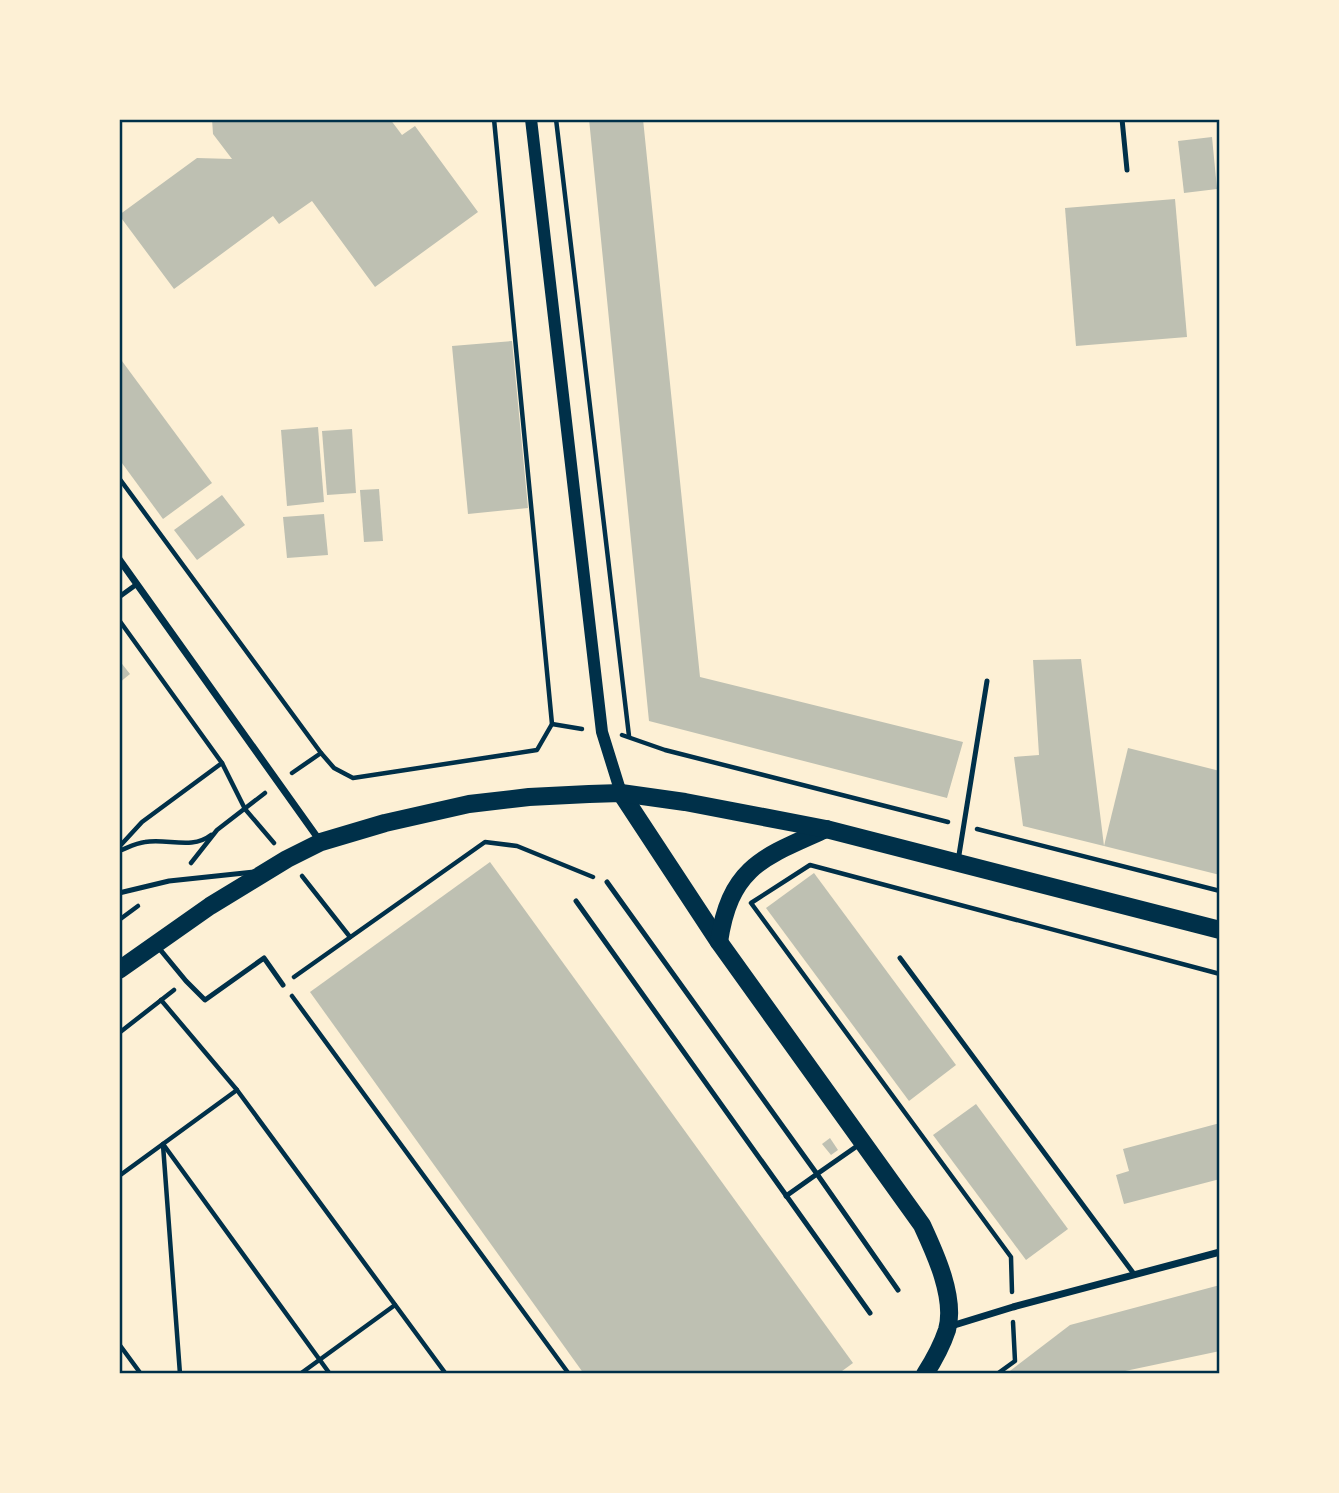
<svg xmlns="http://www.w3.org/2000/svg" width="1339" height="1493" font-family="'Source Sans 3',sans-serif">
	<style>
		.building { fill: #bec0b2 }
		.lines { fill: none; stroke-linecap: round; stroke-linejoin: round }
		.path { stroke: #003049; stroke-width: 4.5 }
		.service { stroke: #003049; stroke-width: 5 }
		.minor { stroke: #003049; stroke-width: 7 }
		.tertiary { stroke: #003049; stroke-width: 12 }
		.primary { stroke: #003049; stroke-width: 18 }
		.neatline { fill: none; stroke: #003049; stroke-width: 2.5 }
	</style>
	<rect width="100%" height="100%" fill="#fdf0d5"/>
	<g class="building">
		<path d="M212,119H390L402,135L415,126L478,212L375,287L312,201L279,224L273,216L174,289L119,215L197,158L232,159L213,134Z"/>
		<path d="M589,119H643L700,677L963,742L947,798L649,721Z"/>
		<path d="M1212,137L1217,189L1184,193L1178,141Z"/>
		<path d="M1175,199L1187,337L1076,346L1065,208Z"/>
		<path d="M512,341L528,508L468,514L452,346Z"/>
		<path d="M119,357L212,483L163,519L119,459Z"/>
		<path d="M318,427L324,502L287,506L281,430Z"/>
		<path d="M352,429L356,493L327,495L322,431Z"/>
		<path d="M379,489L383,541L364,542L360,490Z"/>
		<path d="M222,495L245,525L197,560L174,530Z"/>
		<path d="M324,514L328,555L287,558L283,517Z"/>
		<path d="M1081,659L1104,846L1023,826L1014,757L1039,755L1033,660Z"/>
		<path d="M119,660L130,674L119,683Z"/>
		<path d="M1128,748L1220,771V875L1104,846Z"/>
		<path d="M490,862L853,1363L838,1374H584L310,992Z"/>
		<path d="M814,873L956,1065L909,1101L766,908Z"/>
		<path d="M976,1104L1068,1229L1026,1260L933,1135Z"/>
		<path d="M1220,1123V1179L1124,1204L1116,1175L1129,1171L1123,1149Z"/>
		<path d="M830,1138L838,1150L831,1155L822,1144Z"/>
		<path d="M1220,1285V1351L1111,1374H1006L1070,1325Z"/>
	</g>
	<g class="lines">
		<g class="path">
			<path d="M556,119L629,736"/>
			<path d="M119,478L321,753"/>
			<path d="M119,620L222,763L245,809L274,843"/>
			<path d="M552,724L582,729"/>
			<path d="M622,735L665,750L948,822"/>
			<path d="M292,773L321,753L334,768L353,778L537,750L552,724L494,119"/>
			<path d="M977,829L1220,891"/>
			<path d="M119,847L142,822L222,763"/>
			<path d="M119,851C127,848 136,843 145,842C167,838 192,850 211,835"/>
			<path d="M191,863L217,830L265,793"/>
			<path d="M302,876L350,937"/>
			<path d="M119,920L138,906"/>
			<path d="M294,977L485,842L517,846L593,877"/>
			<path d="M292,996L569,1374"/>
			<path d="M161,1000L237,1090L446,1374"/>
			<path d="M119,1033L174,990"/>
			<path d="M163,1144L330,1374"/>
			<path d="M163,1145L180,1374"/>
			<path d="M119,1176L237,1090"/>
			<path d="M1012,1292L1011,1257L751,903L810,865L1220,974"/>
			<path d="M119,1344L141,1374"/>
			<path d="M300,1374L395,1305"/>
			<path d="M997,1374L1015,1361L1013,1322"/>
		</g>
		<g class="service">
			<path d="M1122,119L1127,170"/>
			<path d="M119,597L137,584"/>
			<path d="M958,861L987,681"/>
			<path d="M607,882L817,1174L860,1144"/>
			<path d="M119,893L169,881L254,872"/>
			<path d="M576,901L870,1313"/>
			<path d="M158,947L186,981L205,1000L264,958L283,985"/>
			<path d="M900,958L1134,1274"/>
			<path d="M786,1196L817,1174L898,1290"/>
		</g>
		<g class="minor">
			<path d="M119,559L320,841"/>
			<path d="M948,1327L1013,1307L1220,1252"/>
		</g>
		<path class="tertiary" d="M531,119L602,732L621,793"/>
		<g class="primary">
			<path d="M621,793L719,942L922,1225C935,1253 956,1298 947,1330C942,1345 934,1360 925,1374"/>
			<path d="M719,942C730,867 763,857 826,829"/>
			<path d="M119,970L210,906L287,859L321,842L385,823L469,804L529,797L589,794L621,793L685,802L826,829L1220,930"/>
		</g>
	</g>
	<rect width="1339" height="1493" fill="none" stroke="#fdf0d5" stroke-width="242"/>
	<rect x="121" y="121" width="1097" height="1251" class="neatline"/>
</svg>
